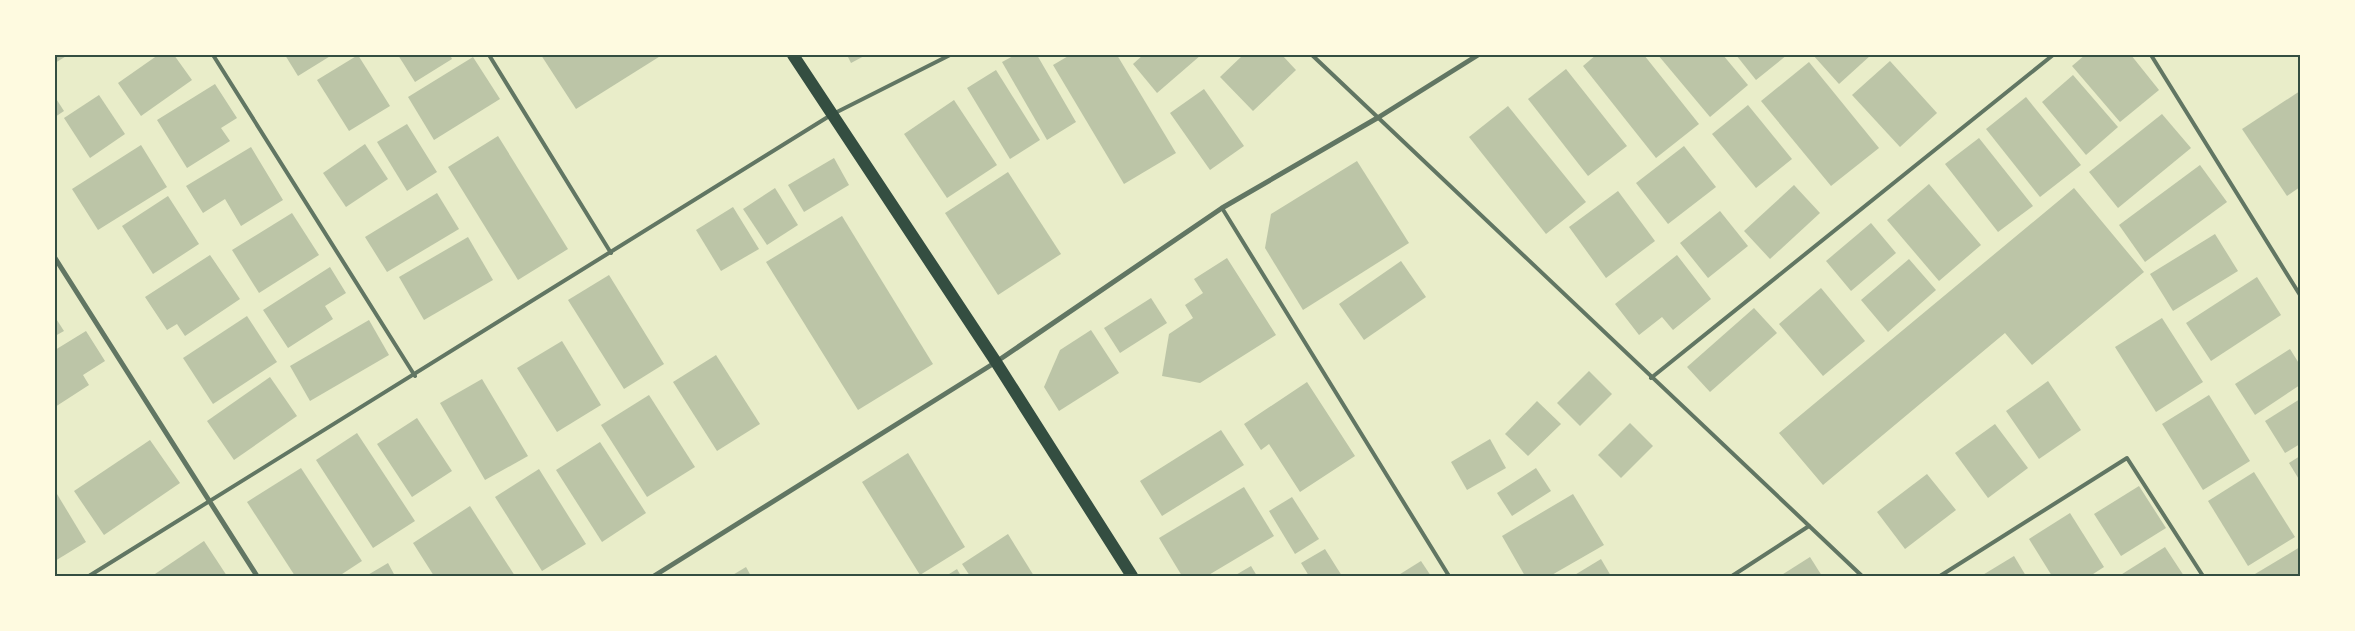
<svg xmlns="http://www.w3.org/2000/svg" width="2355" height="631" font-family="'Exo 2',sans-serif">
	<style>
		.building { fill: #bcc5a7 }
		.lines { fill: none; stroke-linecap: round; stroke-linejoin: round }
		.service { stroke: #617663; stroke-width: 4 }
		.minor { stroke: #617663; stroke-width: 5 }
		.primary { stroke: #344e41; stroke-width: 12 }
		.neatline { fill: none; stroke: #344e41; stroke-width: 2 }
	</style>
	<rect width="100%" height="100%" fill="#e9edc9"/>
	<g class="building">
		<path d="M55,55H68L55,63Z"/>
		<path d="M158,55H174L192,80L141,116L118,83Z"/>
		<path d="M285,55H332L298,76Z"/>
		<path d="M358,55L390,106L349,131L317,80Z"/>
		<path d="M398,55H450L452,59L415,82Z"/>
		<path d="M541,55H662L576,109Z"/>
		<path d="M847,55H866L851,63Z"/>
		<path d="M1015,55H1037L1076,122L1047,140L1002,62Z"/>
		<path d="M1070,55H1117L1176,153L1124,184L1053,65Z"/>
		<path d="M1143,55H1201L1157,93L1133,64Z"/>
		<path d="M1243,55H1282L1296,70L1253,111L1220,77Z"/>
		<path d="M1596,55H1644L1699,124L1656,158L1583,66Z"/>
		<path d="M1658,55H1723L1748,85L1710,117Z"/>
		<path d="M1736,55H1787L1756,80Z"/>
		<path d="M1813,55H1871L1839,84Z"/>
		<path d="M2085,55H2131L2159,90L2120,122L2072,66Z"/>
		<path d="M473,57L500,99L434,140L408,97Z"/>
		<path d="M1890,61L1937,113L1900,147L1852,95Z"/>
		<path d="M1809,62L1879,148L1831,186L1761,101Z"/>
		<path d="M1566,69L1627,146L1588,176L1528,99Z"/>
		<path d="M996,70L1040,140L1010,159L967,88Z"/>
		<path d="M2073,75L2118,127L2086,155L2042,102Z"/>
		<path d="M215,84L237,118L221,128L230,141L187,168L157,120Z"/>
		<path d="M1204,89L1244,146L1210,170L1170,113Z"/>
		<path d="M2300,91V187L2287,196L2242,129Z"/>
		<path d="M99,95L125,134L90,158L64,118Z"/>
		<path d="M55,97L64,111L55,117Z"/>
		<path d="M2026,97L2081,165L2040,197L1986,129Z"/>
		<path d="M954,100L997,165L947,198L904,134Z"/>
		<path d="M1748,105L1792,159L1756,188L1712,134Z"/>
		<path d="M1508,106L1586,202L1546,234L1469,137Z"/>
		<path d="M2162,114L2191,148L2118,208L2089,172Z"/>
		<path d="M407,124L437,172L407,191L377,142Z"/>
		<path d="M498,136L568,249L518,280L448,167Z"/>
		<path d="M1979,138L2033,206L1998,232L1945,164Z"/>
		<path d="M365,144L388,179L346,207L323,173Z"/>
		<path d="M141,145L167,187L98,230L72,189Z"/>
		<path d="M1684,146L1716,187L1668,224L1636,183Z"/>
		<path d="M251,147L283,200L241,226L225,199L203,213L186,186Z"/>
		<path d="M834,158L849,185L804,212L788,185Z"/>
		<path d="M1357,161L1409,243L1303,310L1265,248L1271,214Z"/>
		<path d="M2200,165L2227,202L2145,262L2119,225Z"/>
		<path d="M1008,172L1061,254L998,295L945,213Z"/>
		<path d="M1929,184L1981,245L1939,281L1887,220Z"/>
		<path d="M1794,185L1820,213L1770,259L1744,231Z"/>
		<path d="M775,188L798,225L767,245L743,209Z"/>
		<path d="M2074,188L2144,272L2032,365L2005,333L1823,485L1779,433Z"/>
		<path d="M1618,191L1655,241L1606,278L1569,227Z"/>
		<path d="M437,193L459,229L387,272L365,237Z"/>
		<path d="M168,196L199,244L153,274L122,226Z"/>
		<path d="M733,207L759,249L721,271L696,230Z"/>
		<path d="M1720,211L1748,246L1708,278L1680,243Z"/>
		<path d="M292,213L319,255L259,293L232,250Z"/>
		<path d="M842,216L933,364L858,410L766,262Z"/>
		<path d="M1871,223L1896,253L1851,291L1826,261Z"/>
		<path d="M2215,234L2238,271L2173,311L2150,274Z"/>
		<path d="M468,237L493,280L424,320L399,277Z"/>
		<path d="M210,255L240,299L185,336L177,324L167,330L145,297Z"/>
		<path d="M1677,255L1711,299L1673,330L1662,317L1639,335L1615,304Z"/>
		<path d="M1227,258L1276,335L1200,383L1162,376L1169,334L1193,318L1185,305L1203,293L1194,279Z"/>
		<path d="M1909,259L1936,290L1888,332L1861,300Z"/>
		<path d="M1401,261L1426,297L1364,340L1339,304Z"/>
		<path d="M330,267L346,293L325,306L333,319L288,348L263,310Z"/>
		<path d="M609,275L664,364L624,389L568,300Z"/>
		<path d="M2257,277L2281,315L2211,361L2186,323Z"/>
		<path d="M1821,288L1865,341L1823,376L1779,324Z"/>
		<path d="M1151,298L1167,323L1120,353L1104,328Z"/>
		<path d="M1754,308L1777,333L1710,392L1687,367Z"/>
		<path d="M247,316L277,362L213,404L183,358Z"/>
		<path d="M55,317L64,331L55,336Z"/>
		<path d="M2162,318L2203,382L2156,412L2115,347Z"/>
		<path d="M369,320L389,355L310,401L290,366Z"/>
		<path d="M1091,330L1119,373L1059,411L1044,387L1060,350Z"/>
		<path d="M86,331L105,361L83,375L89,385L55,407V350Z"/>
		<path d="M562,341L601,405L557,432L517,368Z"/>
		<path d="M2290,349L2300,365V385L2255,415L2235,384Z"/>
		<path d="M716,355L760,424L717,451L673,382Z"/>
		<path d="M1589,371L1612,394L1580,426L1557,403Z"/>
		<path d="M270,377L297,416L234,460L207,421Z"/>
		<path d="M482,379L528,456L485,480L440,403Z"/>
		<path d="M2048,381L2081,430L2039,459L2006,411Z"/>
		<path d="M1307,382L1355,456L1300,492L1269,444L1261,450L1244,424Z"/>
		<path d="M649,395L695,467L647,497L601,425Z"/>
		<path d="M2209,395L2250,461L2203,490L2162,424Z"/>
		<path d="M2300,399V444L2285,453L2265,421Z"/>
		<path d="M1537,401L1561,424L1528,456L1505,434Z"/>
		<path d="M417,418L452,471L412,497L377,444Z"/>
		<path d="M1630,423L1653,446L1621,478L1598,455Z"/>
		<path d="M1995,424L2028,468L1988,498L1955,453Z"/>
		<path d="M1221,430L1244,465L1162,516L1140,481Z"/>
		<path d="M357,433L415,521L373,548L316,460Z"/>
		<path d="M1490,439L1506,468L1467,490L1451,462Z"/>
		<path d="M150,440L180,483L104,535L74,491Z"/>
		<path d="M600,442L646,513L602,542L556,470Z"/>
		<path d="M908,453L965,547L920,575L862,482Z"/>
		<path d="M2300,456V481L2289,463Z"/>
		<path d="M301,468L362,561L339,576H295L247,502Z"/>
		<path d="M1536,468L1551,491L1512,516L1497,493Z"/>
		<path d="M539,469L586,544L542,571L495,497Z"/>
		<path d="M2254,472L2295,537L2248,566L2208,501Z"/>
		<path d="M1927,474L1956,510L1905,549L1877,512Z"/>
		<path d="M2139,486L2166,528L2121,556L2094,514Z"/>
		<path d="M1244,487L1274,536L1207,576H1182L1159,538Z"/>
		<path d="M57,494L86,542L55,561V496Z"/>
		<path d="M1573,494L1604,545L1550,576H1525L1502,536Z"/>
		<path d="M1292,497L1319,539L1295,554L1269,511Z"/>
		<path d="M470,506L515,576H434L413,543Z"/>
		<path d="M2070,513L2104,567L2090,576H2052L2029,539Z"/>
		<path d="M1008,534L1034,576H970L962,564Z"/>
		<path d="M204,541L227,576H156L155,574Z"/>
		<path d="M2165,547L2184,576H2119Z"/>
		<path d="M2300,547V576H2256L2255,574Z"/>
		<path d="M1325,549L1342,576H1309L1301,563Z"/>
		<path d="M2014,556L2026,576H1981Z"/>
		<path d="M1810,557L1822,576H1780Z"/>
		<path d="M1601,559L1611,576H1573Z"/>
		<path d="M1421,561L1431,576H1397Z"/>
		<path d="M388,563L395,576H366Z"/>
		<path d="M1251,566L1257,576H1234Z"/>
		<path d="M746,567L751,576H731Z"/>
		<path d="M957,569L961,576H946Z"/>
	</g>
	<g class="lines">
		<g class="service">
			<path d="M213,55L415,376"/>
			<path d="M489,55L611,253"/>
			<path d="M1312,55L1862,576"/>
			<path d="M2151,55L2300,295"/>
			<path d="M1222,208L1449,576"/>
			<path d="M1651,378L2053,55"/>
			<path d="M89,576L831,115L950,55"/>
			<path d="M1732,576L1809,526"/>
			<path d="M1940,576L2127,458L2203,576"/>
		</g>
		<g class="minor">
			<path d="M55,258L257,576"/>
			<path d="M654,576L996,362L1222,208L1379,117L1478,55"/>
		</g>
		<path class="primary" d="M793,55L996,362L1132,576"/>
	</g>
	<rect width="2355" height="631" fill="none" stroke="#fefae0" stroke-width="112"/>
	<rect x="56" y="56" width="2243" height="519" class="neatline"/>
</svg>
